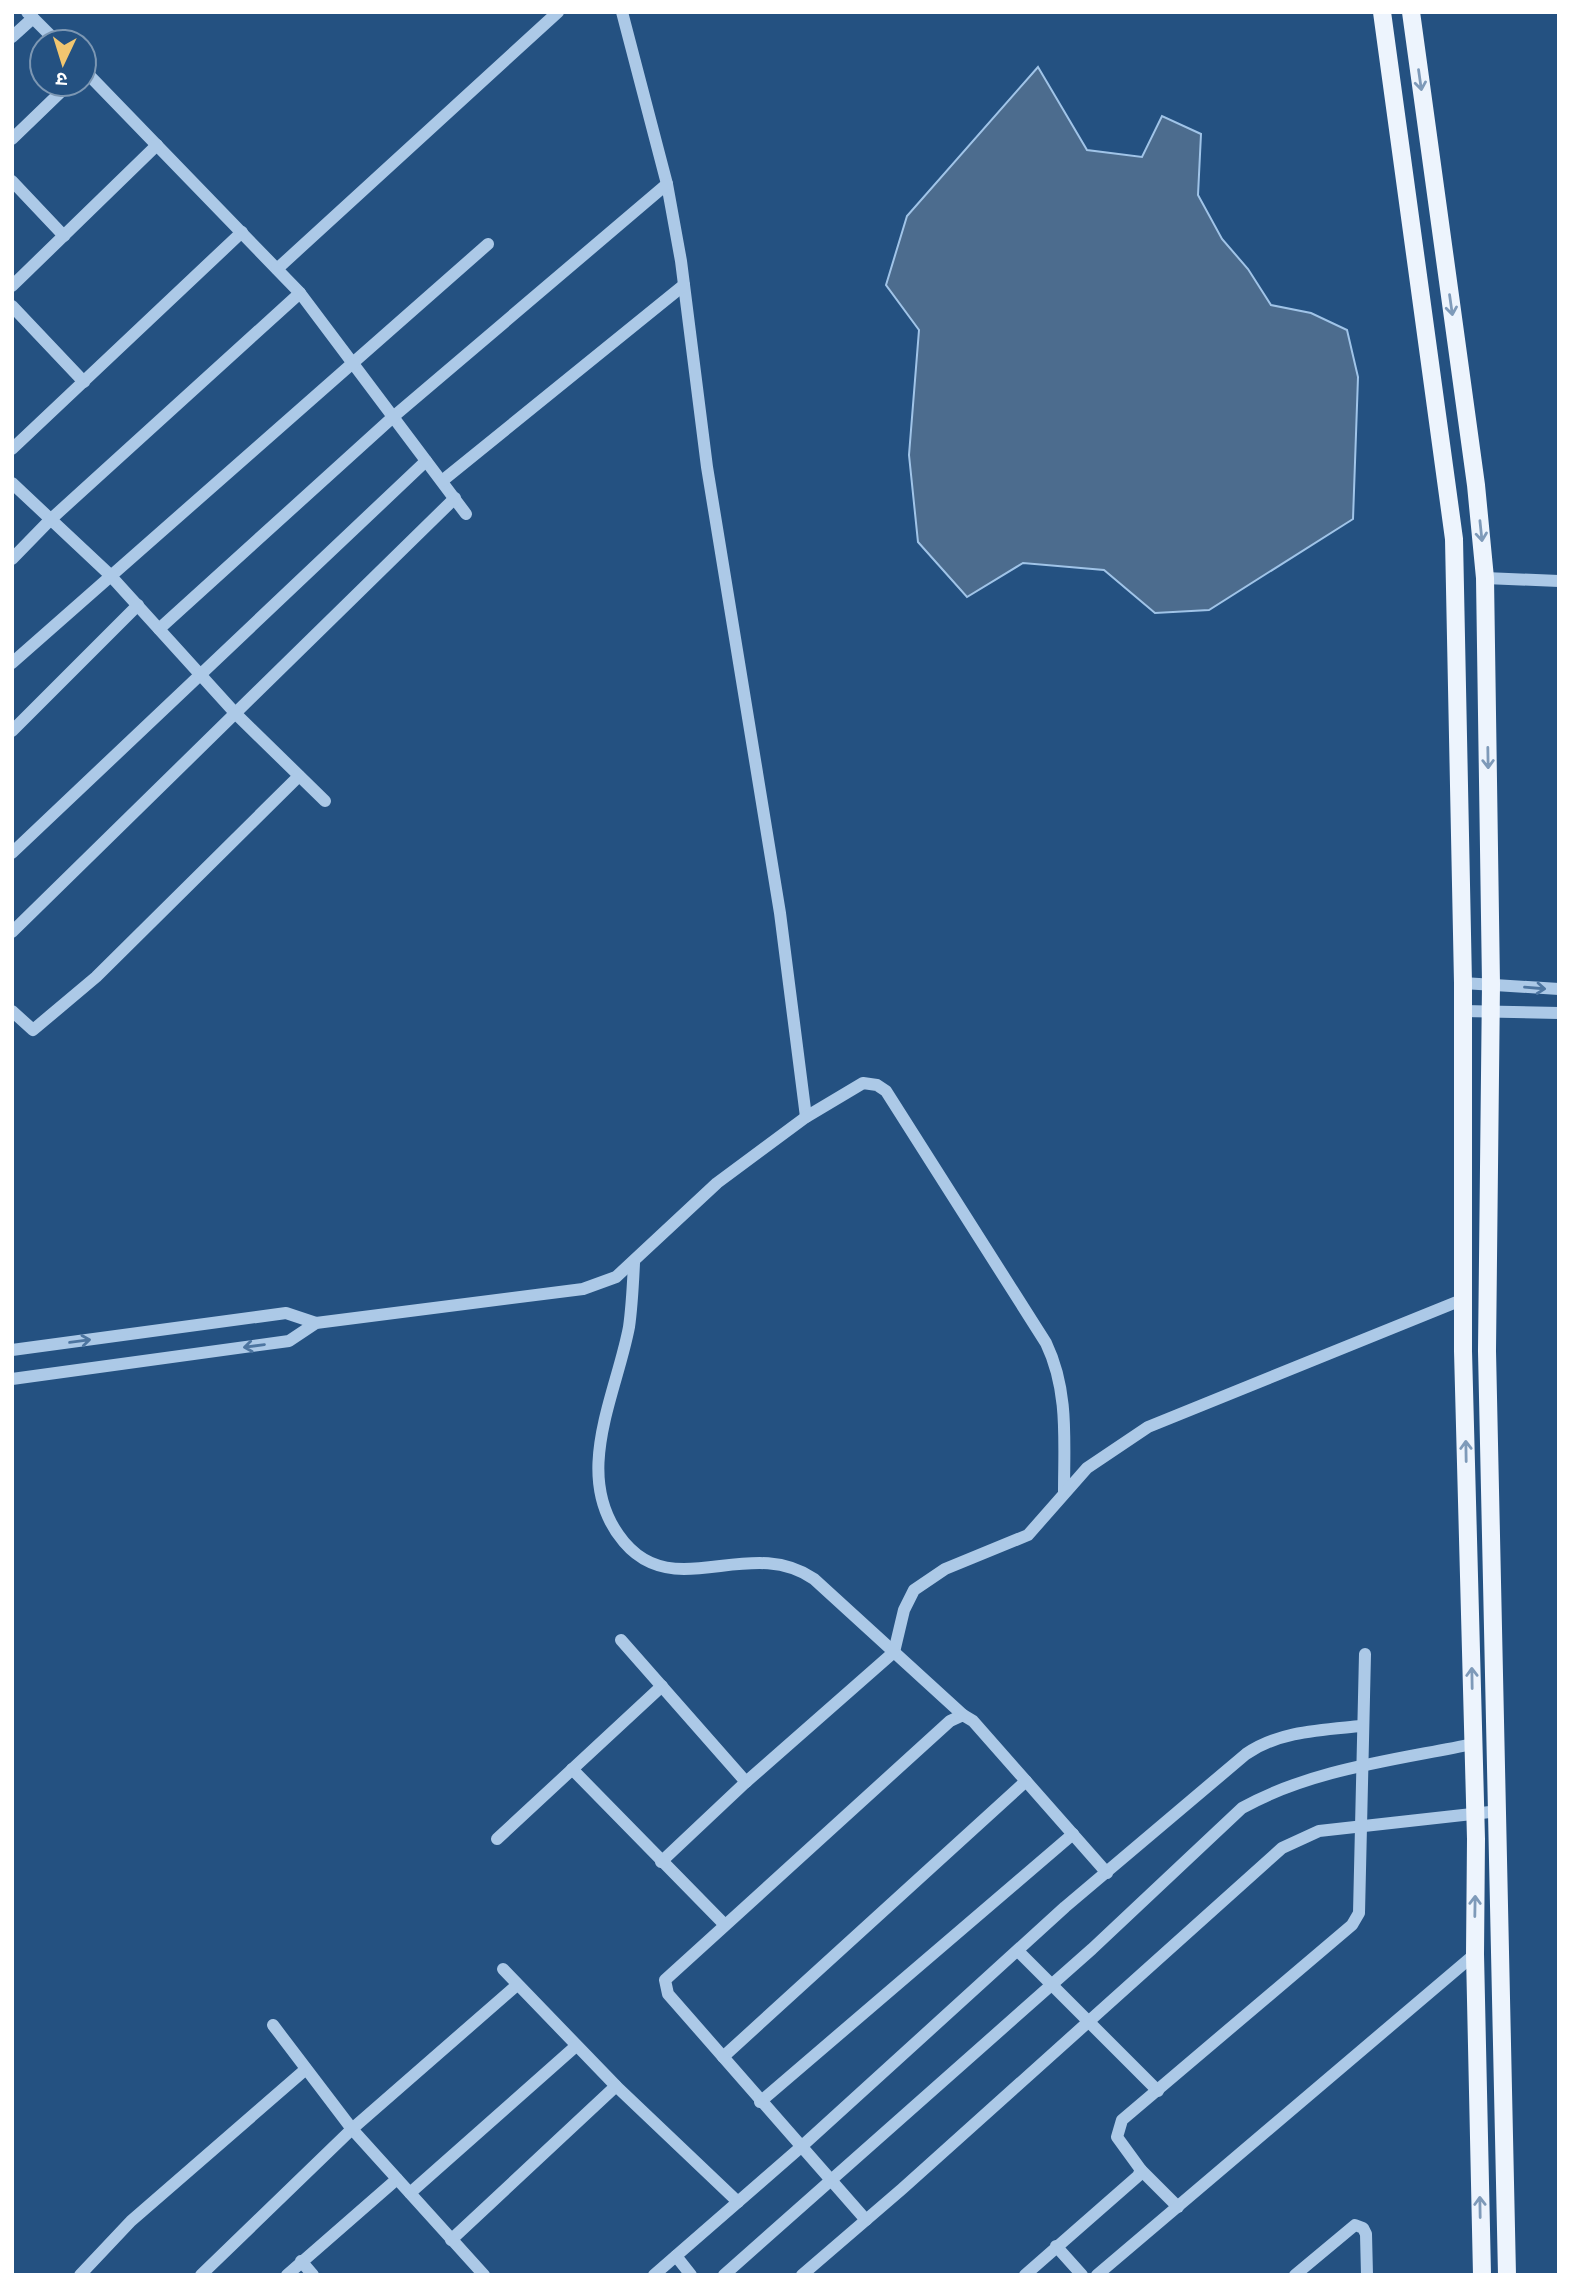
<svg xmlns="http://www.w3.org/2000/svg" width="1571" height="2287" font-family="'DM Sans','Noto Sans Devanagari',sans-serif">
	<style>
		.water { fill: #4c6c8e; stroke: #a0c4e8; stroke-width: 2 }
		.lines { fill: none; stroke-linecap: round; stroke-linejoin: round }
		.minor { stroke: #acc9e7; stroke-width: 12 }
		.major { stroke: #edf4fd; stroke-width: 18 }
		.oneway { stroke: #7e9ab9 }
		.oneway2 { stroke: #4d75a0 }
	</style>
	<rect width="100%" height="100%" fill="#245181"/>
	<path class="water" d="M1038,67L1087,150L1142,157L1162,116L1201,134L1198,195L1222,239L1248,269L1271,305L1311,313L1347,330L1358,377L1353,519L1209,610L1155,613L1104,570L1023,563L967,597L918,542L909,455L919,330L886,285L907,216Z"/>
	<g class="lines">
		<g class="minor">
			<path d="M27,12L57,42"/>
			<path d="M622,12L667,184L681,261L707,467L780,913L806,1117"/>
			<path d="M12,37L33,18"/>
			<path d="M84,70L300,293L466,514"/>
			<path d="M12,139L69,84"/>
			<path d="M12,181L64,236"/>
			<path d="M277,269L558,12"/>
			<path d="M12,286L157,145"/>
			<path d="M12,306L84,382"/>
			<path d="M12,449L242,232"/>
			<path d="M442,481L684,285"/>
			<path d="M12,483L109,574L236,714L325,801"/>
			<path d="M12,559L50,520L300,293"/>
			<path d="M1485,578L1559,581"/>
			<path d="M159,629L393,417L667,184"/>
			<path d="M12,663L488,244"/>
			<path d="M12,731L138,605"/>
			<path d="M12,853L426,461"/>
			<path d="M12,932L455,498"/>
			<path d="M1463,983L1559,989"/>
			<path d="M12,1011L33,1030L96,977L299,776"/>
			<path d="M1463,1011L1559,1013"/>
			<path d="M634,1263C633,1284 632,1306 629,1327C616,1396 570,1478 624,1542C640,1561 659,1569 684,1569C730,1568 773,1551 814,1579L963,1715"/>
			<path d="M12,1350L286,1313L316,1323"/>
			<path d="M12,1379L289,1341L316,1323L583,1289L616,1277L717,1183L806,1117L863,1083L877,1085L886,1091L1046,1343C1069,1391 1064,1441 1064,1493"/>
			<path d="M621,1640L746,1782"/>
			<path d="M572,1769L724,1924"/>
			<path d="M497,1839L662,1686"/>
			<path d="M661,1862L746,1782L894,1652L904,1610L914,1590L945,1569L1028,1535L1087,1468L1148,1427L1464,1299"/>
			<path d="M1018,1951L1158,2091"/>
			<path d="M503,1969L616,2086L738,2202"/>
			<path d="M273,2025L352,2129L484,2275"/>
			<path d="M723,2057L1026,1781"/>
			<path d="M760,2102L1073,1834"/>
			<path d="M1141,2170L1178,2207"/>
			<path d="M410,2193L576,2046"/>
			<path d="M866,2220L668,1994L665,1980L950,1721L963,1715L973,1721L1107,1873"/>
			<path d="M451,2240L616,2086"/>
			<path d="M1056,2246L1082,2275"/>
			<path d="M676,2256L691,2275"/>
			<path d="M301,2261L313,2275"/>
			<path d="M80,2275L131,2221L306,2069"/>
			<path d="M201,2275L352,2129L517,1985"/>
			<path d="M287,2275L397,2179"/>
			<path d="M654,2275L801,2147L1065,1907L1246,1754C1279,1731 1322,1730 1361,1726"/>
			<path d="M724,2275L1092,1949L1242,1808C1312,1769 1396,1760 1473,1744"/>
			<path d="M802,2275L902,2189L1282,1848L1319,1831L1499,1811"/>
			<path d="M1025,2275L1138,2176L1141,2170L1117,2137L1122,2120L1352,1925L1359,1913L1365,1654"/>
			<path d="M1097,2275L1475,1954"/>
			<path d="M1295,2275L1355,2225L1363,2228L1366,2234L1367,2275"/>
		</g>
		<g class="major">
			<path d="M1382,12L1454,539L1463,983V1351L1476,1839L1475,1954L1482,2275"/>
			<path d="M1411,12L1476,485L1485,578L1491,984L1487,1351L1507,2275"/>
		</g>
	</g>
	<defs><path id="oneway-shaft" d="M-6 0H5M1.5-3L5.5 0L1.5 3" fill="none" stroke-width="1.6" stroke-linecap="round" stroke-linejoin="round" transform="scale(1.75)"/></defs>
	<g class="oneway">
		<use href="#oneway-shaft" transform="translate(1420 80) rotate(82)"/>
		<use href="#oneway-shaft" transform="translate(1451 305) rotate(82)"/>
		<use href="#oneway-shaft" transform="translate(1481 531) rotate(84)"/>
		<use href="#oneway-shaft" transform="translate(1488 758) rotate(89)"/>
		<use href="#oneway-shaft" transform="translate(1466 1451) rotate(-91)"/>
		<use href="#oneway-shaft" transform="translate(1472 1678) rotate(-91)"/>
		<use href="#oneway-shaft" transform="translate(1475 1906) rotate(-89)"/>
		<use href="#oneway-shaft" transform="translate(1480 2207) rotate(-91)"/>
	</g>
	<g class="oneway2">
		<use href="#oneway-shaft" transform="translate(1535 988) rotate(5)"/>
		<use href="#oneway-shaft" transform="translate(80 1341) rotate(-8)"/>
		<use href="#oneway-shaft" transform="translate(254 1346) rotate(172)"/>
	</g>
	<rect width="1571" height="2287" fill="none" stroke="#ffffff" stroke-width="28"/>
	<g transform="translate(63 63) rotate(184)"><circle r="33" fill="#245181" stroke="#7c97b3" stroke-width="2"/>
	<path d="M0-5L12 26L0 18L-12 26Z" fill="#f1c670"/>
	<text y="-10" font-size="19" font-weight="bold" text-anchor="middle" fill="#ffffff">उ</text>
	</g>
</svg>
